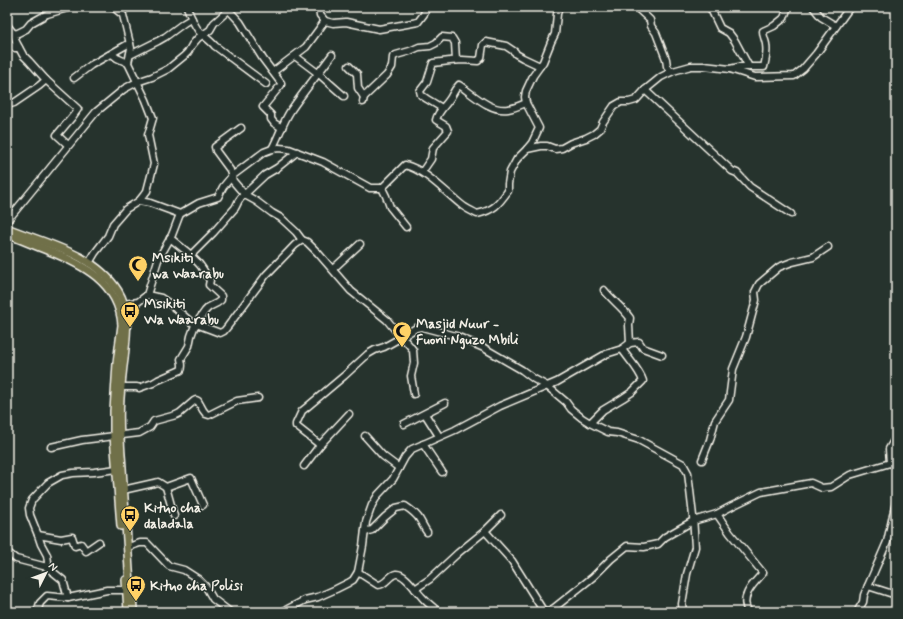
<svg xmlns="http://www.w3.org/2000/svg" width="903" height="619" font-family="Mynerve,sans-serif">
	<style>
		.lines { fill: none; stroke-linecap: round; stroke-linejoin: round }
		.minor-casing { stroke: #f4f1e8; stroke-width: 9 }
		.major-casing { stroke: #f4f1e8; stroke-width: 10 }
		.minor { stroke: #26332d; stroke-width: 6 }
		.major { stroke: #70704a; stroke-width: 7 }
		.labels { text-anchor: middle; stroke-width: 3; stroke-linejoin: round; paint-order: stroke }
		.poi-label { font-size: 14px; font-weight: bold; fill: #f4f1e8; stroke: #26332d; text-anchor: start }
	</style>
	<rect width="100%" height="100%" fill="#26332d"/>
	<filter id="ink" filterUnits="userSpaceOnUse"><feTurbulence type="fractalNoise" baseFrequency=".025" numOctaves="2"/><feDisplacementMap in="SourceGraphic" scale="8" xChannelSelector="R" yChannelSelector="G"/><feConvolveMatrix kernelMatrix="1 2 1 2 8 2 1 2 1" color-interpolation-filters="sRGB"/></filter>
	<g filter="url(#ink)">
		<g class="lines">
			<defs>
				<g id="minor">
					<path d="M113,7L123,15L131,48L128,63L146,100L153,118L148,135L154,164L147,191L139,201"/>
					<path d="M187,7C190,15 193,23 198,30C203,36 210,40 215,46L266,84"/>
					<path d="M226,7L240,22L263,59L281,83V85L263,107L271,115V119L274,123L282,128"/>
					<path d="M305,7L319,8L320,15L325,21L333,23L346,22L360,25L379,29L418,22L424,14L426,7"/>
					<path d="M636,7L650,20L651,26L656,33L666,59L667,66L671,72"/>
					<path d="M710,7L720,28L729,33L735,41L749,67"/>
					<path d="M813,7L821,17L836,26"/>
					<path d="M119,11L130,7"/>
					<path d="M7,25L14,34L16,42L23,55L29,61L46,80L78,109L73,116L57,135L68,145"/>
					<path d="M7,35L18,33L26,29L31,23L47,14L71,7"/>
					<path d="M7,48L12,46L15,48H19"/>
					<path d="M109,55L112,54L117,58L128,63"/>
					<path d="M130,55L158,41L165,37L184,23L189,20L192,19"/>
					<path d="M295,56L319,74L344,96"/>
					<path d="M349,66L357,74L358,88L364,97"/>
					<path d="M730,69L739,67H764C766,60 767,51 766,44C765,39 763,36 763,31L774,26L784,18L788,7"/>
					<path d="M273,72L306,47L325,21"/>
					<path d="M74,78L91,65L130,43"/>
					<path d="M645,90L732,171L737,173L750,187L791,214"/>
					<path d="M363,102L364,97L387,75L392,67L393,57L396,55L410,51L419,47L430,46L436,43L442,37L452,38L455,43L456,60"/>
					<path d="M7,105L14,103L39,86L46,80"/>
					<path d="M442,108L427,99L421,95L420,91L427,82L433,63L450,61L462,60L478,61L481,58L483,45L486,42L506,46L515,52L516,54L523,58L540,66"/>
					<path d="M241,128L215,147L216,151L230,170L233,181L245,195L256,201L272,213L281,218L296,232L302,240L307,242L318,253L351,291L387,320L396,331L410,346L413,350L414,363L411,376L414,394"/>
					<path d="M272,149C279,136 283,122 291,110C304,91 319,73 332,55"/>
					<path d="M527,149L532,143L539,128L526,103L525,97L526,91L533,76L543,62L551,42L555,34L557,14L559,7"/>
					<path d="M422,172L431,159L433,148L448,131L446,126L436,120C438,110 448,104 452,95C454,91 456,88 459,85C473,94 490,112 508,109C514,108 521,105 526,103"/>
					<path d="M382,188L386,196L390,207L406,227"/>
					<path d="M7,221L96,112L124,89L137,82L152,77L168,69L184,56L188,52L192,45L198,38L210,30L214,23L232,7"/>
					<path d="M170,238L191,255L213,233L235,208C237,205 238,201 240,199C242,196 244,195 246,193L265,175L277,168L297,152"/>
					<path d="M89,263L95,253L108,236L113,224L126,209L139,201L150,203L180,214L199,203L218,197L223,187L232,176L264,152L272,149L279,148L289,149L323,162L370,188H382L405,165C426,170 446,193 463,206C467,209 472,211 477,214C494,210 498,205 508,191V184L510,172L517,159L527,149L541,146H547L555,149L562,148L571,143L586,138L594,134L600,129L603,122L614,106L621,102H629L636,100L645,90L661,77L673,71L691,66H704L730,69L755,77L794,76L803,69L816,54L850,7"/>
					<path d="M333,269L360,244"/>
					<path d="M604,290C612,300 623,308 630,318L629,325L630,343"/>
					<path d="M147,295L158,260L172,235L180,214"/>
					<path d="M124,304L138,302L147,295L161,298L170,304L191,322L220,333L224,331L228,326L266,275L295,245L302,240"/>
					<path d="M121,387H137L139,388L153,383L158,380L181,370C183,367 182,363 181,359L189,346L191,336L195,325L205,311L209,307L217,303L221,300V296L209,285L210,280C206,275 204,270 200,265C197,261 193,259 191,255"/>
					<path d="M425,414L439,436"/>
					<path d="M590,423L603,410L623,398L632,392L643,381C639,369 629,360 622,349"/>
					<path d="M404,424L445,403"/>
					<path d="M365,436L383,456L399,468"/>
					<path d="M896,437L889,449L890,463L896,466"/>
					<path d="M423,444L442,472"/>
					<path d="M320,445L296,426V424L302,411L307,407L344,376L368,354L375,350L384,347L402,337L416,328L422,327L456,336L484,348L522,370L534,379L547,386L566,402L571,409L582,418L590,423L608,432L617,433L639,440L683,464L688,473L693,516L695,547L687,574L682,604L683,612"/>
					<path d="M51,447L82,440L139,433L150,427L154,421L176,415L180,413L194,401L196,400L198,401L203,410L206,414L209,415L237,401L258,398"/>
					<path d="M702,460L710,440L715,421L729,400L733,369L746,337L756,300L755,292L759,284L779,267L792,262L813,257L828,247"/>
					<path d="M304,466L320,445L349,414"/>
					<path d="M166,487L174,516"/>
					<path d="M123,490L154,483L158,482L166,487L191,478L203,505"/>
					<path d="M717,514L732,506L761,492L811,483L822,488L831,487L850,475L890,463"/>
					<path d="M485,531L501,515"/>
					<path d="M365,532L372,530L385,517L396,508L405,506C411,510 417,514 420,520C423,525 424,528 427,532"/>
					<path d="M38,535L61,539L72,537L75,546L81,544L86,551L99,542"/>
					<path d="M128,547L140,543H147L169,566L184,570L198,579L206,587L213,599L230,612"/>
					<path d="M7,552L16,559L47,567L63,580L68,598"/>
					<path d="M47,567L48,562L47,555L41,544L38,535L30,515L29,508L32,500L48,483L62,475L73,473L94,472L117,469"/>
					<path d="M358,572L378,585C386,585 389,575 396,574C405,573 416,591 422,597C427,603 433,607 439,612"/>
					<path d="M868,586L896,595"/>
					<path d="M415,589L430,579L458,553L485,531L512,561L544,612"/>
					<path d="M37,612L40,603L47,596L68,598L107,590H126"/>
					<path d="M282,612L305,600L318,597L336,589L348,583L353,580L358,572L363,546L366,522L372,505L378,495L393,479L405,457L412,449L455,430L500,406L557,382L606,354L622,349L630,343L639,342L643,348L662,355"/>
					<path d="M549,612L593,577L611,559L627,546L644,547L658,544L665,537L693,521L717,514L730,533L763,573C754,583 738,598 749,612"/>
					<path d="M857,612L863,602L864,595L887,542L896,502"/>
				</g>
				<g id="major">
					<path d="M7,228C45,244 94,253 118,291C131,312 126,336 124,359C122,372 121,385 120,398C118,421 120,444 122,467C124,502 127,536 129,570C130,584 133,598 133,612"/>
					<path d="M7,234C20,239 34,245 47,250C82,264 119,282 122,325L117,363L114,411V436L121,526"/>
					<path d="M126,580L128,612"/>
				</g>
			</defs>
			<use href="#minor" class="minor-casing"/>
			<use href="#major" class="major-casing"/>
			<use href="#minor" class="minor"/>
			<use href="#major" class="major"/>
		</g>
	</g>
	<defs>
		<symbol id="mosque-pin" viewBox="-11 -11 22 30"><path d="M0 17L-7.5 6A9.5 9.5 0 1 1 7.5 6Z" fill="#ffd166" stroke="#26332d"/><path d="M3.5-4.9A6 6 0 1 0 3.5 4.9A5 5 0 1 1 3.5-4.9Z" fill="#111"/></symbol>
		<symbol id="bus-pin" viewBox="-11 -11 22 30"><path d="M0 17L-7.5 6A9.5 9.5 0 1 1 7.5 6Z" fill="#ffd166" stroke="#26332d"/><path d="M-5-6H5V4H4V6H2V4H-2V6H-4V4H-5ZM-3.5-4V0h7V-4ZM-3.5 1.2v1.5H-2V1.2ZM2 1.2v1.5H3.5V1.2Z" fill="#111"/></symbol>
	</defs>
	<g fill-rule="evenodd">
		<use href="#mosque-pin" x="127" y="254" width="22" height="30"/>
		<use href="#bus-pin" x="119" y="300" width="22" height="30"/>
		<use href="#mosque-pin" x="391" y="320" width="22" height="30"/>
		<use href="#bus-pin" x="119" y="504" width="22" height="30"/>
		<use href="#bus-pin" x="125" y="574" width="22" height="30"/>
	</g>
	<g class="labels">
		<g class="poi-label">
			<text x="152" y="262">Msikiti<tspan x="152" dy="16">wa Waarabu</tspan></text>
			<text x="144" y="308">Msikiti<tspan x="144" dy="16">Wa Waarabu</tspan></text>
			<text x="416" y="328">Masjid Nuur -<tspan x="416" dy="16">Fuoni Nguzo Mbili</tspan></text>
			<text x="144" y="512">Kituo cha<tspan x="144" dy="16">daladala</tspan></text>
			<text x="150" y="590">Kituo cha Polisi</text>
		</g>
	</g>
	<rect width="903" height="619" fill="none" stroke="#26332d" stroke-width="24"/>
	<rect x="12" y="12" width="879" height="595" fill="none" stroke="#f4f1e8" stroke-width="1.5" filter="url(#ink)"/>
	<g transform="translate(46 573) rotate(48)" stroke="#26332d" stroke-width="3" paint-order="stroke">
	<path d="M0-3L7 15L0 10L-7 15Z" fill="#f4f1e8"/>
	<text y="-6" font-size="11" font-weight="bold" text-anchor="middle" fill="#f4f1e8">N</text>
	</g>
</svg>
